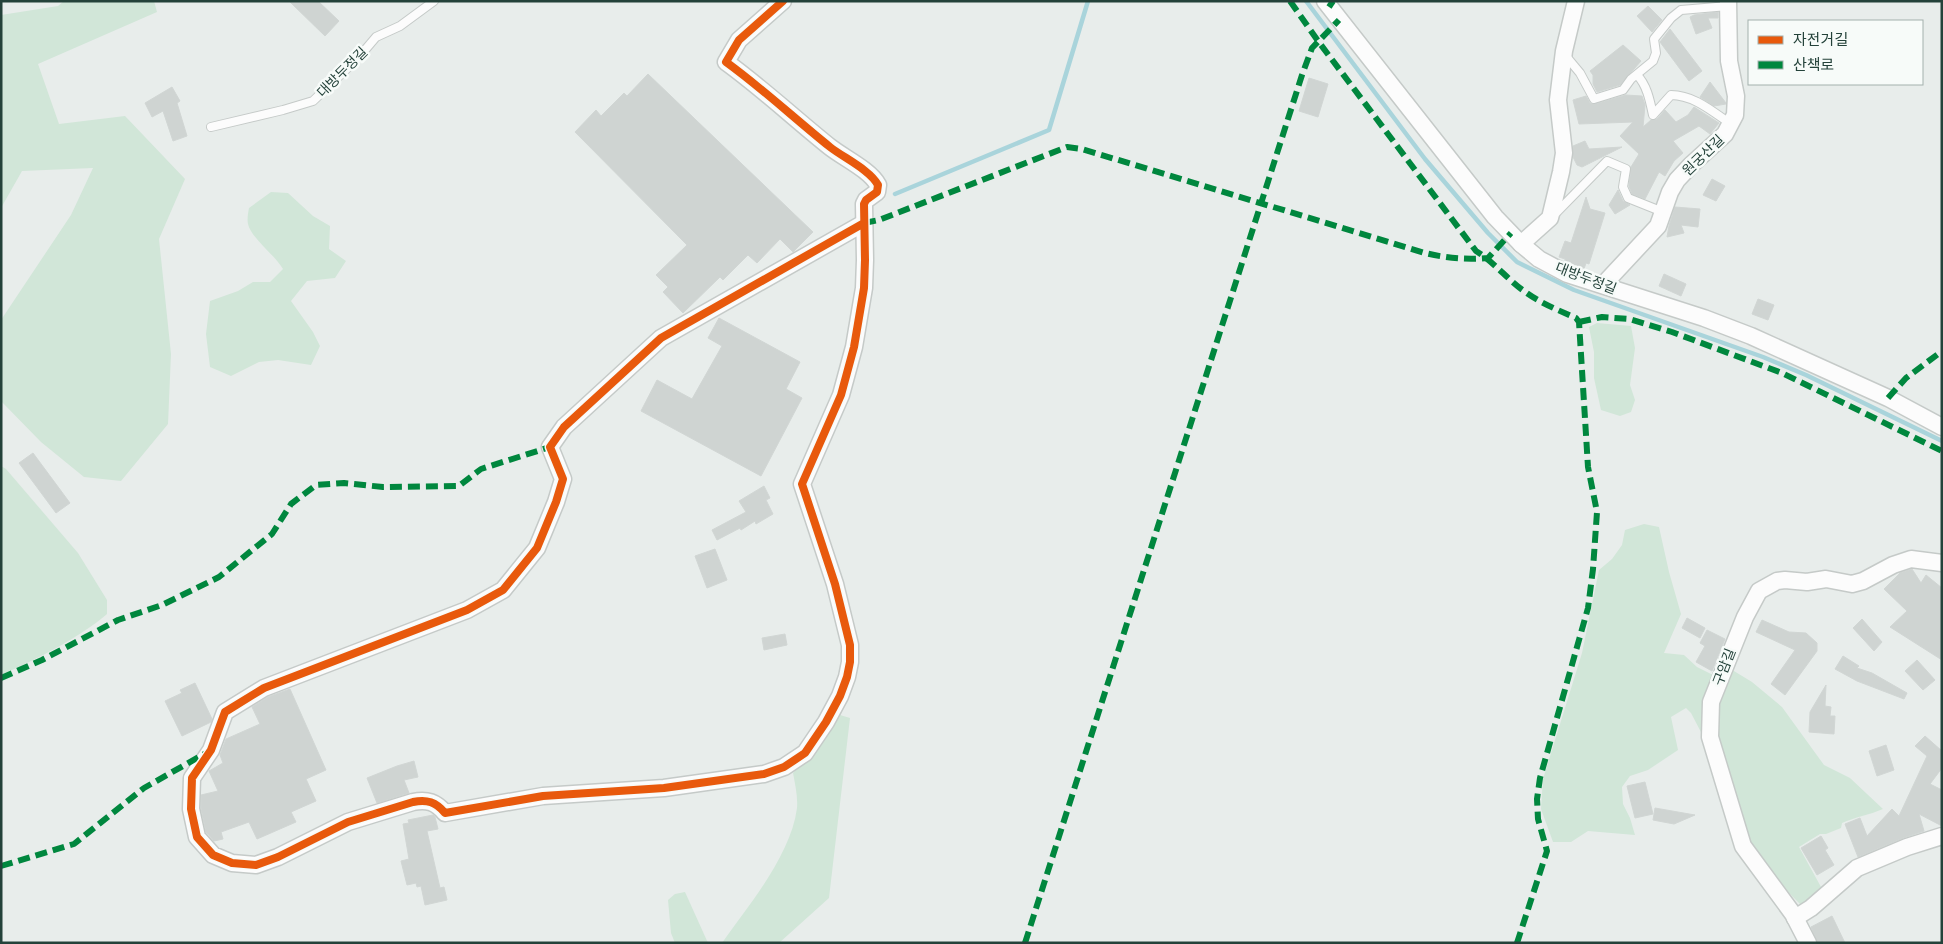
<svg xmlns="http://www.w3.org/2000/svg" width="1943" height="944" font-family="'Source Sans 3','Noto Sans KR',sans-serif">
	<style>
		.green { fill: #d1e6d8 }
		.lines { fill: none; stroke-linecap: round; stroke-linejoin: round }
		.stream { stroke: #a9d4db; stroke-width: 4.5 }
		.building { fill: #cfd4d2; stroke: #d1d6d4 }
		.lane-casing { stroke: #c5cac8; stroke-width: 10 }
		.street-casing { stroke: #c5cac8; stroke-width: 19 }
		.lane { stroke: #fcfcfc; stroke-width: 8 }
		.street { stroke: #fcfcfc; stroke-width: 16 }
		.quiet { stroke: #00873e; stroke-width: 6; stroke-dasharray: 12 6; stroke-linecap: butt }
		.cycleway-casing { stroke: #f7fbf9; stroke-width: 11 }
		.cycleway { stroke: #e8590c; stroke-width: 8 }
		.labels { text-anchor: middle; stroke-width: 5; stroke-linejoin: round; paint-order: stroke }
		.street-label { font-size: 14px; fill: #24423a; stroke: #f7fbf9 }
	</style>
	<rect width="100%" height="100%" fill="#e8edeb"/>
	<g class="green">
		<path d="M64,1H154L157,12L38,64L59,124L125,116L185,179L159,239L171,354L168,424L121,481L84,477L41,442L1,401V320L71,215L93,168L22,171L1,208V15L58,6Z"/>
		<path d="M271,192L288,193L313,216L330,226L329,249L346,261L335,278L307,281L291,301L313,332L320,346L311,365L278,360L259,362L231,376L210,367L206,334L210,301L238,291L253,282H270L283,269C275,255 251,238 248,224C247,220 248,213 249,208Z"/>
		<path d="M1597,323L1631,326L1635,348L1630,385L1635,400L1631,412L1620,416L1601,410L1594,378V352L1589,327Z"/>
		<path d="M1,466L6,469L78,553L107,600V614C79,638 35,660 1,675Z"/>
		<path d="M1644,524L1659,527L1669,572L1681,614L1664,653L1684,655L1697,667L1715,676L1729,668L1752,682L1782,707L1824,765L1850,778L1883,809C1869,815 1855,817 1842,823L1841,828L1826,834H1820L1799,847L1821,887L1811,901L1801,905L1772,876L1748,847L1703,736L1691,713L1686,708L1671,717L1678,750L1648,770L1630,776L1622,787L1623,804L1630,818L1635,835L1588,831L1571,842H1553L1541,809L1543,779L1582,653L1599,570L1612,559L1622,545L1625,530Z"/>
		<path d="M840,715L850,718L829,898L779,943H722C749,905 791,855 797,808C798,797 795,784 793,773L822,742Z"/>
		<path d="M685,892L708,943H675L671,933L668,900L675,894Z"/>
	</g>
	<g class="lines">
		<g class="stream">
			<path d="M1306,1L1425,159L1488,233L1517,262L1574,290L1763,357L1806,375L1942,441"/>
			<path d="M895,194L1049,130L1088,1"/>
		</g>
	</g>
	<g class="building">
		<path d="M289,1H318L339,21L325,36Z"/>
		<path d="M1648,6L1662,20L1652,32L1637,16Z"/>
		<path d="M1718,12V18H1708L1712,28L1696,34L1690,17L1694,15Z"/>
		<path d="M1670,29L1702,71L1689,81L1660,42Z"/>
		<path d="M1623,45L1641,61L1620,85L1597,92L1593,84V75L1590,71Z"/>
		<path d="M648,74L813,232L793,252L780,239L757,263L748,255L723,280L720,277L683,313L663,292L668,287L656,275L687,245L575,132L596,110L601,116L624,93L627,96Z"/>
		<path d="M1309,78L1328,84L1318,117L1299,111Z"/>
		<path d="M1710,82L1726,103V104L1714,106L1700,97Z"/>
		<path d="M172,87L180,101L177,103L187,136L173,141L163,111L152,117L145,103Z"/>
		<path d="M1626,95L1642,96L1645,105L1643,127L1651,120L1657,119L1665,110L1676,122L1688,115L1694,107L1719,123L1710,134L1699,126L1673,141L1683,153L1674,161L1665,176L1659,172L1645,199L1632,194L1629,186L1631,167L1639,154L1620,136L1633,122L1579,124L1573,100L1586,96L1590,103L1595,104Z"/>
		<path d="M1585,141L1589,149L1622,147L1582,167L1577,165L1573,157V146Z"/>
		<path d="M1712,179L1725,186L1716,201L1703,195Z"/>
		<path d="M1618,190L1623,201L1630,205L1615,214L1609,205Z"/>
		<path d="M1586,197L1590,209L1605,213L1589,264L1586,263L1584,269L1571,265L1565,261V259L1559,257L1565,241L1571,243Z"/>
		<path d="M1675,207L1700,209L1698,227L1681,225L1684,233L1667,237L1669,226Z"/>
		<path d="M1664,274L1686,284L1681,296L1659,286Z"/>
		<path d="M1758,299L1774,305L1768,320L1752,314Z"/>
		<path d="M719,318L800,362L786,389L802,398L761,476L641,411L657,380L692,399L722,346L708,338Z"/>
		<path d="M33,453L70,503L56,513L19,463Z"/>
		<path d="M764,486L770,498L766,500L773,514L756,524L755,521L741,530L740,528L717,540L712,530L746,512L739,501Z"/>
		<path d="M715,549L727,580L707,588L695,556Z"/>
		<path d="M1912,569L1921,583L1926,575L1942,588V660L1890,627L1907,611L1884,589L1900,573Z"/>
		<path d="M1687,618L1705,628L1700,638L1682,628Z"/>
		<path d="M1862,619L1882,642L1874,651L1853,628Z"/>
		<path d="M1762,620L1789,632L1806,633L1817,643V651L1785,695L1771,684L1795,650L1756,632Z"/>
		<path d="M1707,630L1725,639L1712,671L1696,662L1705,646L1700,643Z"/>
		<path d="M785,634L787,645L764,650L762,638Z"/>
		<path d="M1843,656L1859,666L1857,668L1872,673L1907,693L1904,699L1857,681L1835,669Z"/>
		<path d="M1917,660L1935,680L1923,690L1905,671Z"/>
		<path d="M195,683L212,719L211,722L182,736L165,701L182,693L180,690Z"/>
		<path d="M1826,685L1825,706L1831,707L1830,716H1835L1834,734L1809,732L1810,712Z"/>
		<path d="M290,689L326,770L306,779L316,801L291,812L296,822L257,839L249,822L221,832L223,839L214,841L206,832L201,808V795L218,791L209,771L223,763L220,755L226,739L260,724L252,707L268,697Z"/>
		<path d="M1925,736L1942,751V768L1930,784L1942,790V826L1919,814L1924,831L1903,838L1858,857L1845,824L1860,818L1867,836L1892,809L1899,816L1927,756L1915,746Z"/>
		<path d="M1886,745L1894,770L1877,776L1869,751Z"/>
		<path d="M414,761L418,777L404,780L409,793L377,803L367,778L397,766Z"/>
		<path d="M1645,782L1653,814L1635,818L1627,786Z"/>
		<path d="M1655,808L1695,815L1674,824L1653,820Z"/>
		<path d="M433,815L435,817L438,829L427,831L440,888L444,887L447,900L425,905L421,886L417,887L416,883L407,885L401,861L409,859L403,824L409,823L408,820Z"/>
		<path d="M1821,836L1828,848L1825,850L1834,865L1817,875L1801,848Z"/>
		<path d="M1832,916L1845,943H1818L1811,927Z"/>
	</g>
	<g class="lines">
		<defs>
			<g id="lane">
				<path d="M1565,55L1580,73L1594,99L1623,90L1631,79L1653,61L1656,53L1654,39L1671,18L1681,10L1728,6"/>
				<path d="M1637,75C1647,85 1650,101 1653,115L1671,95C1694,95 1713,112 1731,124"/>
				<path d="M211,127L283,110L313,101L359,57L376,37L400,26L434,1"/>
				<path d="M1555,214L1607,161L1626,169L1623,187L1628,198L1663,212"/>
			</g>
			<g id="street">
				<path d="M783,1L739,40L726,62C762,88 795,119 830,147C844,158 870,170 878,185L877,192L866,200L864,204L865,260L864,288L854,347L841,395L802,484L835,584L850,645V662L847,677L840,696L826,722L805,753L784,767L764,774L664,788L543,796L445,813C436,802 427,799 413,802L348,822L278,857L256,865L232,863L213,855L197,837L191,809L192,778L211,750L225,712L264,688L467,610L503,590L537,548L556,502L563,479L550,447L564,427L661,338L864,223"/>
				<path d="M1325,1L1495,217L1521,244L1539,259L1567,274L1704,318L1751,336L1888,398L1942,427"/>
				<path d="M1521,244L1550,218L1561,172L1564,153L1558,100L1564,51L1576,1"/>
				<path d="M1603,285L1658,226L1670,192L1677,180L1691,165L1725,134L1735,115L1736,96L1729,61L1728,1"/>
				<path d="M1795,918L1811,908L1857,868L1907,847L1942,836"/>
				<path d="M1808,943L1793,914L1743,846L1710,737L1711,702L1745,617L1759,591L1777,581L1785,580L1807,582L1826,579L1852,584L1863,581L1893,565L1911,559L1942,563"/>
			</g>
		</defs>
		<use href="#lane" class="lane-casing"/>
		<use href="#street" class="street-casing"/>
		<use href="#lane" class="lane"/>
		<use href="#street" class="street"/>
		<g class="quiet">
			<path d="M1290,1L1318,41L1476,251C1494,262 1507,279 1524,291C1540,303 1558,310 1576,318L1579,322L1588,467L1597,512L1593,569L1588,608L1540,778L1537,799L1538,819L1547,851L1517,943"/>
			<path d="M1329,7L1333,1"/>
			<path d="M864,223L879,220L1067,147L1082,149L1425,253C1446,258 1466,260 1488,258L1511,233"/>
			<path d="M1579,322L1602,317L1629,319L1672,332L1782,373L1942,451"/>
			<path d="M1888,398L1906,378L1942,351"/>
			<path d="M1,678L42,660L118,620L162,605L219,577L272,534L291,504L316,485L344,483L383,487L459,486L481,469L550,447"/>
			<path d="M1,866L74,844L144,788L206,753"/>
			<path d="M1025,943L1302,75L1312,48L1339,20"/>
		</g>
		<defs>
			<path id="cycleway" d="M783,1L739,40L726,62C762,88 795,119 830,147C844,158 870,170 878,185L877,192L866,200L864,204L865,260L864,288L854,347L841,395L802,484L835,584L850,645V662L847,677L840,696L826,722L805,753L784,767L764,774L664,788L543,796L445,813C436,802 427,799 413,802L348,822L278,857L256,865L232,863L213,855L197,837L191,809L192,778L211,750L225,712L264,688L467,610L503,590L537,548L556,502L563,479L550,447L564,427L661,338L864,223"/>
		</defs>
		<use href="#cycleway" class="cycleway-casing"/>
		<use href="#cycleway" class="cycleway"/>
	</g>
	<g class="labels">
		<g class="street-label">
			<text transform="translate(342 72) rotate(-45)" y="5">대방두정길</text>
			<text transform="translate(1703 155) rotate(-44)" y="5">원궁산길</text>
			<text transform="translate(1586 278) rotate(21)" y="5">대방두정길</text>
			<text transform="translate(1724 667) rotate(-69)" y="5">구암길</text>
		</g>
	</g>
	<rect width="1943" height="944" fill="none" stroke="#24423a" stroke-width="5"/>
	<rect x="1748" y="20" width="175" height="65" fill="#f7fbf9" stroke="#a3b1ad"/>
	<rect x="1758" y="36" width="25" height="8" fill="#e8590c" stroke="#a3b1ad"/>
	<text x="1793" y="45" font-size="15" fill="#24423a">자전거길</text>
	<rect x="1758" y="61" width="25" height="8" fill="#00873e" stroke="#a3b1ad"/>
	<text x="1793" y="70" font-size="15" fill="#24423a">산책로</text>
</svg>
